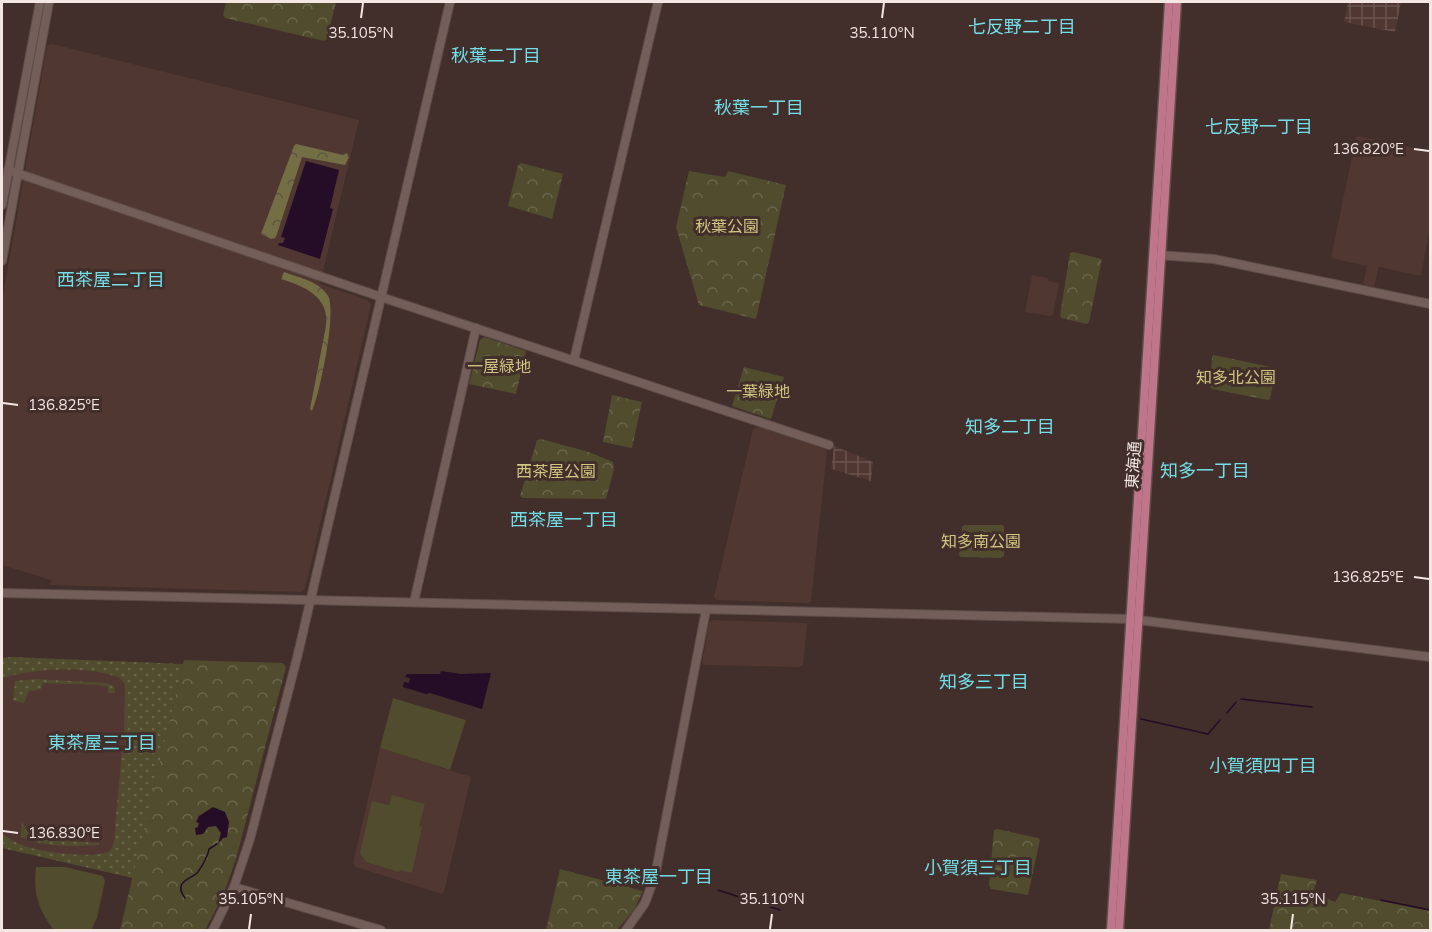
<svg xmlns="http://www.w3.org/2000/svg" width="1432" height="932" font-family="Mulish,'Noto Sans JP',sans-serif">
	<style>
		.built { fill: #513731 }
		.industrial { fill: url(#industrial-grid) }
		.grass { fill: url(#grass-dots) }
		.forest { fill: url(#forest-crowns) }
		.park { fill: url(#park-crowns) }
		.pitch { fill: #504c2d }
		.water { fill: #250c27 }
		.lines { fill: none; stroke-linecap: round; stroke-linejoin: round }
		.stream { stroke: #250c27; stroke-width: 1.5 }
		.secondary-casing { stroke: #5d4c48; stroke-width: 10 }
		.primary-casing { stroke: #5d4c48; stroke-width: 11 }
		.secondary { stroke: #745e59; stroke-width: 8 }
		.primary { stroke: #bf768a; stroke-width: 8 }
		.ticks { fill: none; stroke: #f3e6e3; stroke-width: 2 }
		.labels { text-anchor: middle; stroke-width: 6; stroke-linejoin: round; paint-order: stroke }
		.park-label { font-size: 16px; fill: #d1c681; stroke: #422e2a }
		.street-label { font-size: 16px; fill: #f3e6e3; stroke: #422e2a }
		.neighbourhood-label { font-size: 18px; fill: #72dee7; stroke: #422e2a }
		.ticks-label { font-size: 15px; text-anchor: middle; fill: #f3e6e3; stroke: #422e2a; stroke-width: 6; stroke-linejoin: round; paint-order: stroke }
	</style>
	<defs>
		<pattern id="industrial-grid" width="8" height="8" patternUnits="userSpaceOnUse" patternTransform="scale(1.5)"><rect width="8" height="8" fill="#513731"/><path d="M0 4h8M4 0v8" fill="none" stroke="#6a544f"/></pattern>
		<pattern id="grass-dots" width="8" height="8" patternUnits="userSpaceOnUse" patternTransform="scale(1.5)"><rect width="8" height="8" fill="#504c2d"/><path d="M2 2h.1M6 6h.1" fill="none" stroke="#6a664b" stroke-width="1.8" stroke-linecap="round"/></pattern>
		<pattern id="forest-crowns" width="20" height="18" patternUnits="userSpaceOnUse" patternTransform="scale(1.5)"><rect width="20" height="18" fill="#746e44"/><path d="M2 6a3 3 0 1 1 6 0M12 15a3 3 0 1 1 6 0" fill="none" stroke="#5c5744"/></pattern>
		<pattern id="park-crowns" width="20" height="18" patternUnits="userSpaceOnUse" patternTransform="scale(1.5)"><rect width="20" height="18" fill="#504c2d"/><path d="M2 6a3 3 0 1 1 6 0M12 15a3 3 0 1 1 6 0" fill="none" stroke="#6a664b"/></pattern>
	</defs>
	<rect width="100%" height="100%" fill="#422e2a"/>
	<g class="built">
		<path d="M52,44L359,120L320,284L368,300L371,305L305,589L302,592L50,585L51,580L2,565V301L47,46Z"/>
		<path d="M1358,136L1430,151V228L1421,276L1379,267L1374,287L1363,284L1367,266L1331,258L1356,137Z"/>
		<path d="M1032,275L1048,278V281L1059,283L1053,314L1050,316L1025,312Z"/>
		<path d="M758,427L824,449L827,452L811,602L808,603L717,600L714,597L753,429Z"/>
		<path d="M713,620L806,623L807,624L803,665L799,667L704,665L702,663L709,623Z"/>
		<path d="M11,657L183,664L133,878L2,848V658Z"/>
		<path d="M380,748L471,777L444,892L442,894L356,867L353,863Z"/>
	</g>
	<g class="industrial">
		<path d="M1348,2H1401L1395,32L1344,22Z"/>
		<path d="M834,446L873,462L871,481L831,469Z"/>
	</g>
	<g class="grass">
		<path d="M11,657L183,664L133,878L2,848V834C12,841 23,846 35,849C47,852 106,861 112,848C116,839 115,825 116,816C118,794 120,773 122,751L126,743L124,740L125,684L119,677C83,666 38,668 2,678V658Z"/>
		<path d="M35,679L106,683L114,686L115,693H108V687L99,685L43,683L41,689L29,691L24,703L13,701L15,681Z"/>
		<path d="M22,821L27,832L37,834V839L99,843L98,845C72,847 45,847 21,837Z"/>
	</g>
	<g class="forest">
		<path d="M296,144L343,155L347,153L349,157L345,165L302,157L277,234L275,238L271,239L261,234L294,146Z"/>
		<path d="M284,272C300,278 319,281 328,296C337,311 320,394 312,411L310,409L326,326C330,296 303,286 281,279Z"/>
	</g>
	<g class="park">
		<path d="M226,2H336L327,39L324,41L225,18L223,15Z"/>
		<path d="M521,163L563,174L552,219L508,206L518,165Z"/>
		<path d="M689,171L725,177L728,171L786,185L756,319L699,305L676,227Z"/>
		<path d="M1073,252L1102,259L1089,322L1087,324L1061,318L1060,315L1070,253Z"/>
		<path d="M484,337L526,351L516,394L469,384L480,340Z"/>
		<path d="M1214,355L1275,368L1276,370L1270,399L1268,400L1212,389L1210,387L1212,357Z"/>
		<path d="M744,367L784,377L771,419L732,406Z"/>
		<path d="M612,395L642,402L632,448L603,442Z"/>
		<path d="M541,439L589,452L613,462L614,469L606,499L523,498L520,496L537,440Z"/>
		<path d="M964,525H1002L1004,526V556L1001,558L961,557L959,555L962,527Z"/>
		<path d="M184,660L283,663L286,667L236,859L223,896L205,930H120Z"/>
		<path d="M997,829L1038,838L1040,840L1028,895L991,889L989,885L994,830Z"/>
		<path d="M560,869L643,891L634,910L617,930H546Z"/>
		<path d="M1281,874L1317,880L1313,892L1335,902L1341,893L1430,911V930H1269Z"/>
	</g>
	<g class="pitch">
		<path d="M710,191L748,195L757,201L761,216L745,260C714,265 698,239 700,212C701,204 704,195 710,191Z"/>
		<path d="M393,698L466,720L450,770L380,748Z"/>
		<path d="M392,795L425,804L419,826L422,827L412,873L400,870L399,872L366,862L360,853L372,801L389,805Z"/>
		<path d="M36,867H65L103,876L105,881L97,918L91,930H56L53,929C38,909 33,892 36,867Z"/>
	</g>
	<g class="water">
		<path d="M306,161L339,170L330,208L333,209L320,259L278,245L279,243H283L285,238L281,237Z"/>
		<path d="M441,671L461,674L491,673L482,709L430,693L426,694L403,687L404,682L409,683L410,678L405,677L407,674H440Z"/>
		<path d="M213,807L225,812L229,822L227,837L223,838L218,844L221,833L216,826L208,827L203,834L196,835L195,828L198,827L199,823L196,822L199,816Z"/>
	</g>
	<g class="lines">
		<g class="stream">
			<path d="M1241,699L1312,707"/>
			<path d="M1227,713L1236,702"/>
			<path d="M1141,719L1208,734L1220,720"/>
			<path d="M718,890L780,910"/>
			<path d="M185,898C172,881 192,879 198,872C202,866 208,856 209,849L217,844"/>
			<path d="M1381,900L1430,910"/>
		</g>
		<defs>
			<g id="secondary">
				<path d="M8,170L381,297L829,445"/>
				<path d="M2,205L40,2"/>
				<path d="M1158,255L1214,259L1430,304"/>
				<path d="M2,261L49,2"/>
				<path d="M574,360L658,2"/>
				<path d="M2,593L1131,619L1430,657"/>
				<path d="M414,602L476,328"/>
				<path d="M234,887L381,930"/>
				<path d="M213,930L234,887L250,839L297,658L450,2"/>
				<path d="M626,930L645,903L655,876L706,610"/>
			</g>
			<g id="primary">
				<path d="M1111,930L1169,2"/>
				<path d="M1119,930L1177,2"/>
			</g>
		</defs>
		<use href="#secondary" class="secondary-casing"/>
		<use href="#primary" class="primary-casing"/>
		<use href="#secondary" class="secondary"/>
		<use href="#primary" class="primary"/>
	</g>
	<path class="ticks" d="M361,18L363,3M882,18L884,3M1414,149L1429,151M3,403L18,405M1414,577L1429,579M3,831L18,833M249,929L251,914M770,929L772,914M1291,929L1293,914"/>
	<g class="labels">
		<g class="park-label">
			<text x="727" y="232">秋葉公園</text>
			<text x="499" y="372">一屋緑地</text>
			<text x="1236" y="383">知多北公園</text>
			<text x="758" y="397">一葉緑地</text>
			<text x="556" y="477">西茶屋公園</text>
			<text x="981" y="547">知多南公園</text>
		</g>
		<g class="street-label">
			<text transform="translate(1133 465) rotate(-86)" y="6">東海通</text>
		</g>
		<g class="neighbourhood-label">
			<text x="1022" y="33">七反野二丁目</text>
			<text x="496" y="62">秋葉二丁目</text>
			<text x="759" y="114">秋葉一丁目</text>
			<text x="1259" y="133">七反野一丁目</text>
			<text x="111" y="286">西茶屋二丁目</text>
			<text x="1010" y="433">知多二丁目</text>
			<text x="1205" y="477">知多一丁目</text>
			<text x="564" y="526">西茶屋一丁目</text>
			<text x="984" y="688">知多三丁目</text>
			<text x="102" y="749">東茶屋三丁目</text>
			<text x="1263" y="772">小賀須四丁目</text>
			<text x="978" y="874">小賀須三丁目</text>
			<text x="659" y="883">東茶屋一丁目</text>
		</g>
	</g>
	<g class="ticks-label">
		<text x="361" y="38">35.105°N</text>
		<text x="882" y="38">35.110°N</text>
		<text x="1368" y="154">136.820°E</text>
		<text x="64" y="410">136.825°E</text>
		<text x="1368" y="582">136.825°E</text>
		<text x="64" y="838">136.830°E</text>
		<text x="251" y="904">35.105°N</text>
		<text x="772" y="904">35.110°N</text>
		<text x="1293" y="904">35.115°N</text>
	</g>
	<rect width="1432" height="932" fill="none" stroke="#f3e6e3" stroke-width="6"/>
</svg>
